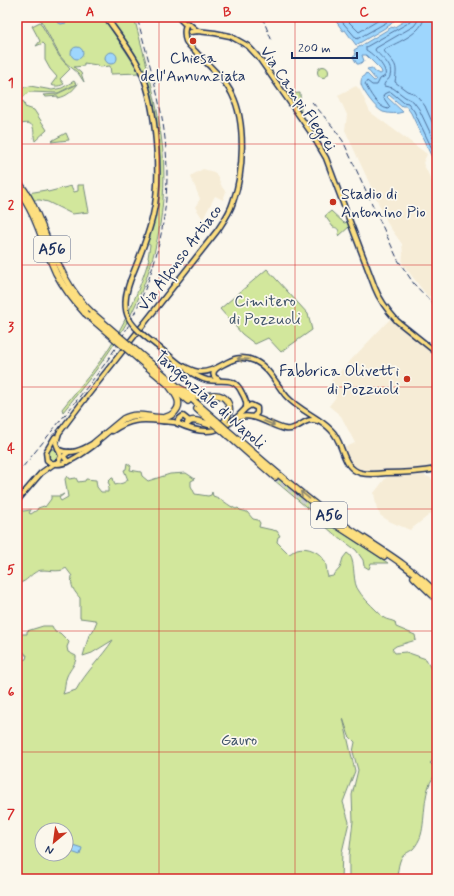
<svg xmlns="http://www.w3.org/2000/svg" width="454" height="896" font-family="Mynerve,sans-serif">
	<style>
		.built { fill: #f6ecd6 }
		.green { fill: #d2e79c; stroke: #768b7d; fill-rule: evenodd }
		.water { fill: #9ed6fd; stroke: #6a93bd }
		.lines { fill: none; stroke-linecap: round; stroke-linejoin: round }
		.shore { stroke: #4f729e; stroke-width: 1 }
		.highway-tunnel { stroke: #cecfd0; stroke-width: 5.5; stroke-dasharray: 5.5 3; stroke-linecap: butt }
		.major-casing { stroke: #1b2f5e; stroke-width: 7 }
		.highway-casing { stroke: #1b2f5e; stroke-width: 8 }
		.major { stroke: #fddf80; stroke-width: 4 }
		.highway { stroke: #fddf80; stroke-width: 5.5 }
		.rail { stroke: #1b2f5e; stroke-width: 1; stroke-dasharray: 6 3; stroke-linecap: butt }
		.major-bridge-casing { stroke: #1b2f5e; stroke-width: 7; stroke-linecap: butt }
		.highway-bridge-casing { stroke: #1b2f5e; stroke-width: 8; stroke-linecap: butt }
		.major-bridge { stroke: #fddf80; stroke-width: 4 }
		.highway-bridge { stroke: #fddf80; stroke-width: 5.5 }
		.oneway { stroke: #8c876f }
		.grid { fill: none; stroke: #d62828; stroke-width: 1; stroke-opacity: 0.55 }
		.poi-dot { fill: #c8321e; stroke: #fbf7ec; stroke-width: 1.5 }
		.labels { text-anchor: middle; stroke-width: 3.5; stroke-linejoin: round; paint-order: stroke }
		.shield { fill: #fbf7ec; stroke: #5e6b89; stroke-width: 1 }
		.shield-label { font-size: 15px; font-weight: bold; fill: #1b2f5e }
		.poi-label { font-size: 16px; fill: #1b2f5e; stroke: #fbf7ec }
		.street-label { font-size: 16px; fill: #1b2f5e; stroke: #fbf7ec }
		.park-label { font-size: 16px; fill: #40546a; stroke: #fbf7ec }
		.neatline { fill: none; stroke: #d62828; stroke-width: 1.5 }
		.grid-label { font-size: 13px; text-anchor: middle; font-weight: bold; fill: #d62828 }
	</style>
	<rect width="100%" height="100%" fill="#fbf7ec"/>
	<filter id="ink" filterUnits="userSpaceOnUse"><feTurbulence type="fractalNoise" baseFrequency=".025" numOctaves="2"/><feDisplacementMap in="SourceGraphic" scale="8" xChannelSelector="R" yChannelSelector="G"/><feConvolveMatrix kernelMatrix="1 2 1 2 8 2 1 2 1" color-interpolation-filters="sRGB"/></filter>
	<g filter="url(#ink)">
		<g class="built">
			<path d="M356,86L360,90L370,112L427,154L423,163L437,192V293L428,297L402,263L403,254L402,244L389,226L345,130L347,115L338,95Z"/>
			<path d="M203,169L214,172L219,178V180L222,187L226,192L223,200L215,196L203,219L195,207L200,199L191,177L192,175Z"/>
			<path d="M391,318L437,356V467L428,469L403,471L369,472L359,470L349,461L344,448L355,443L341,416L329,406L336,397L326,390L332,380Z"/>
			<path d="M421,474L431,478L437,483V509L410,530L391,522L381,516L377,510L374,493L388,475Z"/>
		</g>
		<g class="green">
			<path d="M39,17H103L140,73L111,74L110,66L100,67L97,65L84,63V66L74,67L81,73L84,82L78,73L66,63L60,56Z"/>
			<path d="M109,17H134C144,56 156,95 161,135C171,204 155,277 119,336C103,363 83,387 63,412L62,409C79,387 98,367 112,343C128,317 140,288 149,259L148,258L150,245L146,243L153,224L157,198V140L152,96L142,66Z"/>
			<path d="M40,22L59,56L70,69L60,79L64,84C60,86 56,87 51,85L57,77L50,69L45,60V45L43,43L36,46L40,41L32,26Z"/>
			<circle cx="323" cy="72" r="5.5"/>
			<path d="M74,81L76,84L58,93L29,92L17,103V88H22L30,86L52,90L62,88Z"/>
			<path d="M78,84C72,91 68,96 58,98V96L46,97L43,95L57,94Z"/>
			<path d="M300,93L301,112L288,94Z"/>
			<path d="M22,101L24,102L25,107L34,110L47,130L35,141C32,133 38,120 21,124L20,121L17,125V106Z"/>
			<path d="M66,133L69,140L51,142L53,140Z"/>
			<path d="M78,185H84L89,212L72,214L48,202L40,200H33L28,193L46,190L48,192L71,186L74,192L78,191Z"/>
			<path d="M331,211L344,223L348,222L350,226L339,236L338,234L339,232C338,228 337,228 333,227L325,216Z"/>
			<path d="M267,269L308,314L312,330L281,352L268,338L255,344L242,334L220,309Z"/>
			<circle cx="53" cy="455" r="6"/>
			<path d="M127,463L131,466L130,470L141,472L142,476L148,481L170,474L186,473L195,479L191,481V486L195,494L208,496L211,495L212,492L213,496C223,499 227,505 236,509L238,508L240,510L247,512L253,519L258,520L260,523L259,527L277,531L280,536L278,537L277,542L289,554C292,553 294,550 297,549C307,546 321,552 325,562C327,566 326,572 328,577L333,576L340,568L343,558L347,553C356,557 352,578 357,588C362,597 370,604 377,611C380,613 381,616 384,618C387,620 391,620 395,622L396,627L415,635L416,640L396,646L392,649L395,653L406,652L426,659L431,669L437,670V757L430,763L432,765L437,764V774C422,785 426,819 421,835C420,839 416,846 413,849C408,853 402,854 400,861C398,866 398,873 396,879H349V856L353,821L352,795L358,770L353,752L355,742L349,736L343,718L355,771L343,802L349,822L342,852L341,879H17V696H19L22,693V685L20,683H17V664L18,663V661L26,659L27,655H25V653H24L23,651L20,652L21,654L17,653V648L21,646V634H27V631L43,626H52L55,632L60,633L69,642L67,647L68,652L76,656C77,663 70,669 67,676C64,682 66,688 63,694L76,690C86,672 101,658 113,640L92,653L83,656L89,635L92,633L97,621L95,620L80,618V598C74,591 70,586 72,576L66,568C60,574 44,568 38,571C30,574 27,582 19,583L17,577V508L23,511L31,510L29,513L31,514L37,510L38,508L44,506L45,507L51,499V496H60L64,494L59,498L61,501L68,497L65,479L67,476L69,479L76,478L78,482L85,481L86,479L96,480L97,487L101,492H108V487L110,486L108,482L112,478H113L115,485L123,483L128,480L124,470L126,469ZM42,830H66V854H42Z"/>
			<path d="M277,476L327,517L325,521L388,563H371L369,569L364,566L363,560L356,550L334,534L325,526L318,517L274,480Z"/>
		</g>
		<g class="water">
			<path d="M56,17H68L66,23L61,24L57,22Z"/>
			<path d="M333,17H397L390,25L356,45L345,30L343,31Z"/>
			<path d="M411,17H437V168L411,113L406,106H402L389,95L387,97L403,112C397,114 390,114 383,112C376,109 363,92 361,84C361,82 361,80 362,78L366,73L374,81L376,80L367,69L372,68L375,72L380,74L382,73L381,70L366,55H362L364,61L359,64H357L353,57L356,55L354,50L392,27L393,28Z"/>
			<circle cx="77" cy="53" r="6"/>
			<circle cx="111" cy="58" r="6"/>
			<path d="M67,843L82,848L80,855L66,850Z"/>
		</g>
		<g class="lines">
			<g class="shore">
				<path d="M338,17L357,39L387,22L391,17"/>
				<path d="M344,17L359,32L384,17"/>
				<path d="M413,17L410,22L366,47V50C373,54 388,68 385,76L380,79L377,85H372L367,81L365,84C370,93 377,107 388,109L390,107L383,97L384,94L388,92H391L403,102L408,103L414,111L437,159"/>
				<path d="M418,17L417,22L414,26L376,48L375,50C380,57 394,65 390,76C389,81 384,81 384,86L393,88L405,97L413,101L419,109L437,147"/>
				<path d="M424,17C423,33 398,42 385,49L384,51C395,65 398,63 395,82L407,91L413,93L418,97L425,106L437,133"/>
			</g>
			<path class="highway-tunnel" d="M275,477L327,519"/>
			<defs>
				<g id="major">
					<path d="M106,17C117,33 134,54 141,71C156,105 162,178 153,215C148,238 138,260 130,281"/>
					<path d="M180,19L184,23L189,24L197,31"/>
					<path d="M190,32L197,31L215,33L230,36L248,46L259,58L310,131L326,158L375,288C380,301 388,311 397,321L437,353"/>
					<path d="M156,345L182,366"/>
					<path d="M181,365C188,368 193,372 201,372C222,372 231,350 255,361C270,368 277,386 287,397C300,411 319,417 331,430C341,439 341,454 349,465C352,469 357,472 361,473C369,475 378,474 386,473C403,473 420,472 437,469"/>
					<path d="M217,368C212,372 212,377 218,379"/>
					<path d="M187,370C193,374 199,378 207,380C222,383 234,375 242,393C245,398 247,402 246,407"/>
					<path d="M246,408L251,405L257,408V413L253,417"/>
					<path d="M237,418C253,411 270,426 285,429C297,432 305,416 317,421"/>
					<path d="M178,424V420L183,416L188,420L187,425"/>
					<path d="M112,431C130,419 140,419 161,421C166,422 172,421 177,423C206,437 224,433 245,409"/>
					<path d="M55,437L46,452L47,460C60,473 86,451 97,443"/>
					<path d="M59,450C71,455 82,450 92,444"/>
					<path d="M68,462L64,457L65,455L69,452"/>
					<path d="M56,463L59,461L61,456L56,443L59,433L84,400L217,231C223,222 230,213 233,202C244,172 246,122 232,94C224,78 208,65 196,52C193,49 188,45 186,41C184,36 184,27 187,23"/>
					<path d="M17,501L41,473L55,463"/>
				</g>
				<g id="highway">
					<path d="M17,181C30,195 36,212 43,229C56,260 67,290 92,313"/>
					<path d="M17,189C37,214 43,245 56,273C64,288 74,301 85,313"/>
					<path d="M148,361L217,421"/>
					<path d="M144,364L188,401"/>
					<path d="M179,388C185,391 190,394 196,396C207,398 221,389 228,403C230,407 230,411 228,415C220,439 197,413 188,423"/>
					<path d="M197,409L213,423"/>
					<path d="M227,430C261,459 295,490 332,517C367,542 407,562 437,594"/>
					<path d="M223,431L275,477"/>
					<path d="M94,443L123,419C137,411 149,418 164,418C168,417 172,415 175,412C184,402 174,393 168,384"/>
					<path d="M327,519L384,556"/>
					<path d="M414,577L437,599"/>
				</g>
			</defs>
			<use href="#major" class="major-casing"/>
			<use href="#highway" class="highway-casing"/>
			<use href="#major" class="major"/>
			<use href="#highway" class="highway"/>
			<g class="rail">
				<path d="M262,17L272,41"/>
				<path d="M312,102L333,127L343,141L398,260L414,284L437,308"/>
				<path d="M17,474C36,451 55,427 74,404C85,389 98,374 109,358C150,297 172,224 166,150C163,105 148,60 137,17"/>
			</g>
			<defs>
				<path id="major-bridge" d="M130,281C118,315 130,325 156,345"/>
				<g id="highway-bridge">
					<path d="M85,313L144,364"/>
					<path d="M92,313L148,361"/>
					<path d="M217,421L227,430"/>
					<path d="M213,423L223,431"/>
				</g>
			</defs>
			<use href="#major-bridge" class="major-bridge-casing"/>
			<use href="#highway-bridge" class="highway-bridge-casing"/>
			<use href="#major-bridge" class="major-bridge"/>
			<use href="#highway-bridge" class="highway-bridge"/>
		</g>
		<defs><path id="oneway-shaft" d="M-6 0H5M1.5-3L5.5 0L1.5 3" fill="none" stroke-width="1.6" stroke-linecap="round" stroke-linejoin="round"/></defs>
		<g class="oneway">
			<use href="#oneway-shaft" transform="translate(243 359) rotate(-177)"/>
			<use href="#oneway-shaft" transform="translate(269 423) rotate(23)"/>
			<use href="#oneway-shaft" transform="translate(305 495) rotate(-140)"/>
		</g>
	</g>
	<path class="grid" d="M159,17V879M295,17V879M17,144H437M17,265H437M17,387H437M17,509H437M17,631H437M17,752H437"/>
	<g class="poi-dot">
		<circle cx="193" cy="41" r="4"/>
		<circle cx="333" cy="202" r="4"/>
		<circle cx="407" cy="379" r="4"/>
	</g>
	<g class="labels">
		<g class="shield">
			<rect x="34" y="236" width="36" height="26" rx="3"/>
			<rect x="311" y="502" width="36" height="26" rx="3"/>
		</g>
		<g class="shield-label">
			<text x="52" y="254">A56</text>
			<text x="329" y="520">A56</text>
		</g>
		<g class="poi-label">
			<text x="193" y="63">Chiesa<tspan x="193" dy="18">dell'Annunziata</tspan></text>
			<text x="341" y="199" text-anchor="start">Stadio di<tspan x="341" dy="18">Antonino Pio</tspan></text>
			<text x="399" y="376" text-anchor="end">Fabbrica Olivetti<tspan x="399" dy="18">di Pozzuoli</tspan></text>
		</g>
		<g class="street-label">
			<text transform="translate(299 98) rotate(56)" y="6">Via Campi Flegrei</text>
			<text transform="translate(179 257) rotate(-53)" y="6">Via Alfonso Artiaco</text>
			<text transform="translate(211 399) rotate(41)" y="6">Tangenziale di Napoli</text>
		</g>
		<g class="park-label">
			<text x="265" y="306">Cimitero<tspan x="265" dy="18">di Pozzuoli</tspan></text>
			<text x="239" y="745">Gauro</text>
		</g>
	</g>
	<rect width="454" height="896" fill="none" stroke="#fbf7ec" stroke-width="44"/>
	<g transform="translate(54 842) rotate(209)"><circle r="19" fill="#fbf7ec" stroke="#a1a7b3"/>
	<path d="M0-3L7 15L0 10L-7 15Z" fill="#c8321e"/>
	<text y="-6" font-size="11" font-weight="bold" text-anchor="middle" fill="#1b2f5e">N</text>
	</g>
	<path d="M292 52v6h65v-6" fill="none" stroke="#1b2f5e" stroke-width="2"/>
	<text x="298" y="52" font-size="12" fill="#1b2f5e" stroke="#fbf7ec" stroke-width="3" paint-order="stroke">200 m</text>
	<rect x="22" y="22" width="410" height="852" class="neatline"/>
	<g class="grid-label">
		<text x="90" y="16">A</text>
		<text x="227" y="16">B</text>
		<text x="364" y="16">C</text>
		<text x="11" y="87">1</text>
		<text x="11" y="209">2</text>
		<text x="11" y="331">3</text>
		<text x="11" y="453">4</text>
		<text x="11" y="574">5</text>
		<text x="11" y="696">6</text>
		<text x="11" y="818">7</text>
	</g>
</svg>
